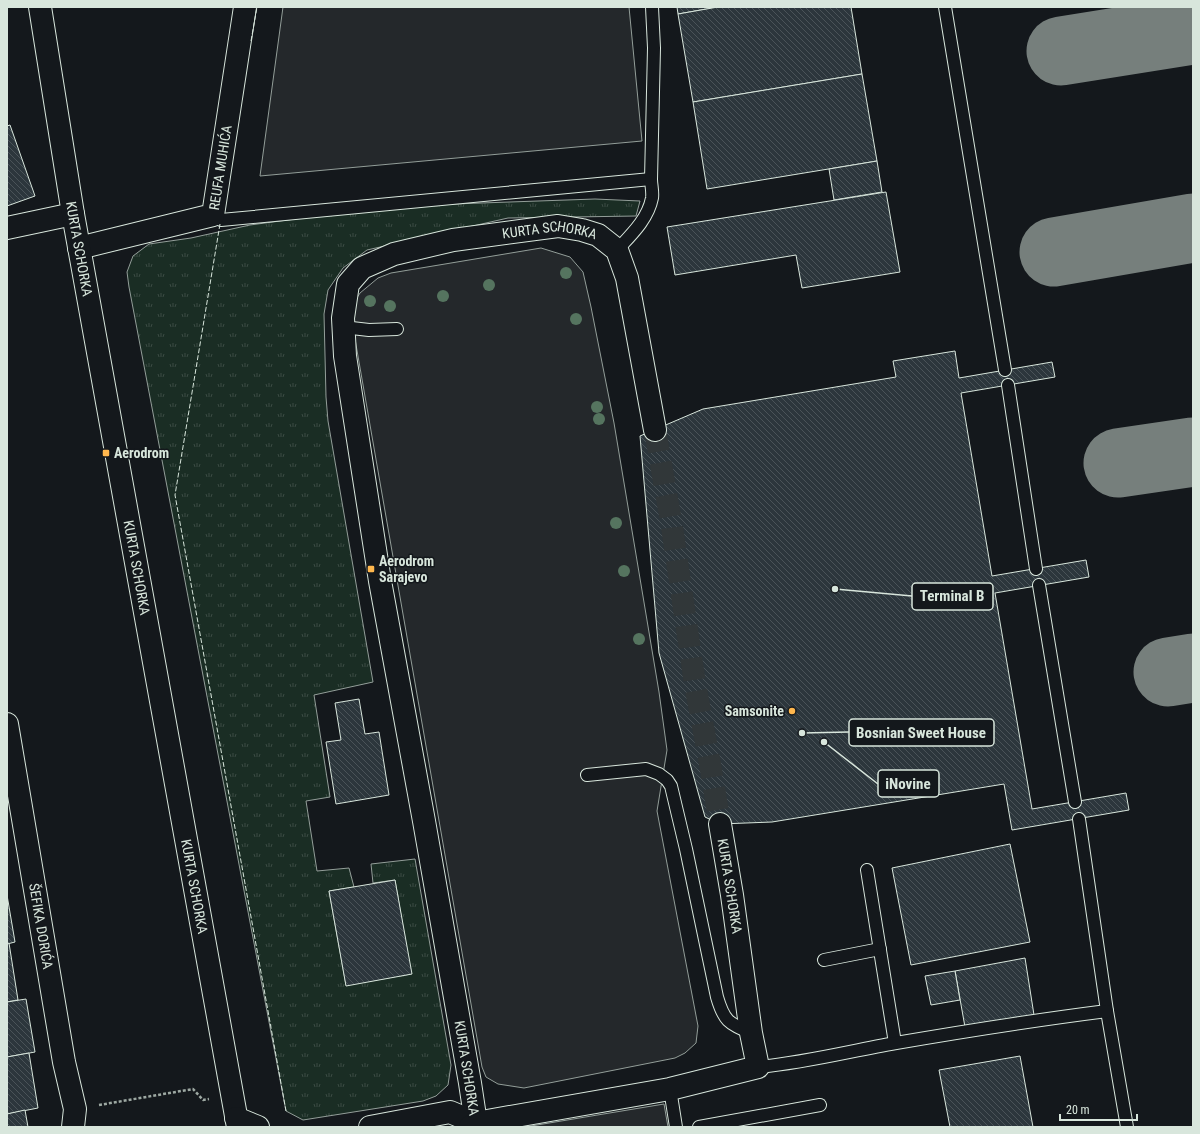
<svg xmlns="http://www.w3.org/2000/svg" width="1200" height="1134" font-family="'Roboto Condensed',sans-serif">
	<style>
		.grass { fill: url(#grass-tufts); stroke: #939e99 }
		.parking { fill: #24282b; stroke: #939e99 }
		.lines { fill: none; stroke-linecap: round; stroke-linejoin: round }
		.taxiway { stroke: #767f7c; stroke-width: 69 }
		.building { fill: url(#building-back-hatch); stroke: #d8e6dc }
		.street-tunnel { stroke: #313739; stroke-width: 22; stroke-dasharray: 22 11; stroke-linecap: butt }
		.lane-casing { stroke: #d8e6dc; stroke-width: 14 }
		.street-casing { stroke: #d8e6dc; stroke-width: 24 }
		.primary-casing { stroke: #d8e6dc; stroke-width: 24 }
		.path { stroke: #9da8a2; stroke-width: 2.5; stroke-dasharray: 3 2; stroke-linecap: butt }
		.lane { stroke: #14181c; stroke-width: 12 }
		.street { stroke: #14181c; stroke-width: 22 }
		.primary { stroke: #14181c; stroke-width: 22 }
		.fence { stroke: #d8e6dc; stroke-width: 1; stroke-dasharray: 5 2; stroke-linecap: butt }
		.tree { fill: #55745f }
		.poi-dot { fill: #ffb74d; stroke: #14181c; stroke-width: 1.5 }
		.labels { text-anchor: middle; stroke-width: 3; stroke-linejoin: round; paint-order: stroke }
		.street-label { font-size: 14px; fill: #d8e6dc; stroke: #14181c }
		.poi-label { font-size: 14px; font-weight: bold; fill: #d8e6dc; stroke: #14181c; text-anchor: start }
		.leader { fill: none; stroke: #d8e6dc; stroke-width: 1.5 }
		.callout-dot { fill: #d8e6dc; stroke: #14181c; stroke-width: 1.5 }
		.callout { fill: #14181c; stroke: #d8e6dc; stroke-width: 1.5 }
		.callout-label { font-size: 15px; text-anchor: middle; font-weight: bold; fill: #d8e6dc }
	</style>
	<defs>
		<pattern id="grass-tufts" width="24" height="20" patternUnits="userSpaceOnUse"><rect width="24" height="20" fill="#1a2d24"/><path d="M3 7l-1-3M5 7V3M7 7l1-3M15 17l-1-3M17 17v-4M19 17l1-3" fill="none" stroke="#3b4b43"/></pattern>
		<pattern id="building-back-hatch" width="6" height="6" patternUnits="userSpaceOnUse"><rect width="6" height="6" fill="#2c363c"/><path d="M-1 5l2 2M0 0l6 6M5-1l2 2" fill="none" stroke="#4a5358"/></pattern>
	</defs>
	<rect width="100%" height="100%" fill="#14181c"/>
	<path class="grass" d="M595,199L640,201L636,216L508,218L367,250L343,268L328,290L324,314L326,397L328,421L373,682L314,695L330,797L306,801L317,871L349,868L354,887L329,891L346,985L411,974L395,880L373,883L371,864L415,859L451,1065L448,1085L436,1096L423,1101L303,1120L286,1111L129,287L127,272L133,256L149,244L191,238L250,225L348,212L453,204Z"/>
	<g class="parking">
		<path d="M283,7H629L642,141L260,176Z"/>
		<path d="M541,248L570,257L583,272L591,307L614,423L659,692L667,750L657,811L698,1026L696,1043L685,1053L675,1058L524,1088L498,1084L486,1077L482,1067L351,316L353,304L360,293L378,278L391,273Z"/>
		<path d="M664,1104L668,1127H525Z"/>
	</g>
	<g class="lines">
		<g class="taxiway">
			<path d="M1061,51L1193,30"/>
			<path d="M1054,252L1193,228"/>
			<path d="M1118,463L1193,452"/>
			<path d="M1168,672L1193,668"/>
		</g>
	</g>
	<g class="building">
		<path d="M677,7H718L678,14Z"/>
		<path d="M718,7H851L862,74L693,102L678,14Z"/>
		<path d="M862,74L877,161L707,189L693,102Z"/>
		<path d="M10,125L35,196L7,206V126Z"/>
		<path d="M877,161L882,192L834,200L829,169Z"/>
		<path d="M886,192L900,272L802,288L796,255L675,275L667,227Z"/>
		<path d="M955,351L959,378L1052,362L1055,377L961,393L992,576L1086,560L1089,577L995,593L1032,809L1126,793L1129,810L1012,830L1004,784L772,822L720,824L705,817L659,653L640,436L703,409L896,377L893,361Z"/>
		<path d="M359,699L365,734L379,732L389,795L336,804L326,742L341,740L335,703Z"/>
		<path d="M1010,844L1030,942L911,965L892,868Z"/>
		<path d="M395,880L412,974L346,986L329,891Z"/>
		<path d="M7,895L15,942L7,944Z"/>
		<path d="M9,943L18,1000L7,1002V944Z"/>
		<path d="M1025,958L1034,1015L965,1027L955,971Z"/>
		<path d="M955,971L960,1000L931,1005L925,976Z"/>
		<path d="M26,999L35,1052L7,1057V1002Z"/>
		<path d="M29,1053L38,1108L7,1114V1057Z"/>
		<path d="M1020,1056L1033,1127H950L939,1070Z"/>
		<path d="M25,1110L28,1127H7V1114Z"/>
	</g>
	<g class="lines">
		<path class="street-tunnel" d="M655,430L672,527L695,684L710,764L720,824"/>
		<defs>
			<g id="lane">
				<path d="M945,7L1005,370"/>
				<path d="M213,215L221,220L651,179"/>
				<path d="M617,250C631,235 648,219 652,198C653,192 651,185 651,179L654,48L652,7"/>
				<path d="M343,327L369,330L397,329"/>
				<path d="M1008,385L1036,569"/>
				<path d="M1039,585L1075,802"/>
				<path d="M587,775L646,769L659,774L667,780L671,786L686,849L717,997C724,1021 728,1023 751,1033"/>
				<path d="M1079,819L1107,1011L1127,1127"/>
				<path d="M867,870L895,1043"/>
				<path d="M824,960L880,949"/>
				<path d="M758,1067C804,1063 850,1051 896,1043C966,1031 1036,1020 1107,1011"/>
				<path d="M670,1089L676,1127"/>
				<path d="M699,1127L820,1105"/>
			</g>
			<g id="street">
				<path d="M7,228L73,214"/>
				<path id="s1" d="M79,248L213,215L245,7"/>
				<path id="s2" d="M7,724L64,1062L75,1109L73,1127"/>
				<path id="s3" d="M476,1123L470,1083L424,821L380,581L345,356L343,318L348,284L362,268L394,254L453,240L558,226L582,230L598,235L617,250L627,278L655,430"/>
				<path d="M370,1127L450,1112L476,1123"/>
				<path d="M470,1127L476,1123L670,1089L758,1067L751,1033L732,895L720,824"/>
			</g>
			<g id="primary">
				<path id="s4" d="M40,7L73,214L238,1127"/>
				<path d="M236,1118L258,1127"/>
			</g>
		</defs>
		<use href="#lane" class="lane-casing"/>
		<use href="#street" class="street-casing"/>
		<use href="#primary" class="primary-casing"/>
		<path class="path" d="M99,1105L193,1089L203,1100L209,1099"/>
		<use href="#lane" class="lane"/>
		<use href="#street" class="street"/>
		<use href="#primary" class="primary"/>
		<g class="fence">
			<path d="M251,41L257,7"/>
			<path d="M220,224L175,495L286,1111"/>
		</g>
	</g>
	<g class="tree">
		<circle cx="566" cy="273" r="6"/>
		<circle cx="489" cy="285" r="6"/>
		<circle cx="443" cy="296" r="6"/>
		<circle cx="370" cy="301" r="6"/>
		<circle cx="390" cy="306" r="6"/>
		<circle cx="576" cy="319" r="6"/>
		<circle cx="597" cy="407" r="6"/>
		<circle cx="599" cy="419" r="6"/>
		<circle cx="616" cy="523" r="6"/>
		<circle cx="624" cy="571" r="6"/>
		<circle cx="639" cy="639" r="6"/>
	</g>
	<g class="poi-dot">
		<rect x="102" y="449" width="8" height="8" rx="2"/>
		<rect x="367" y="565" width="8" height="8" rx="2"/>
		<circle cx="792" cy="711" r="4"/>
	</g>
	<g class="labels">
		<g class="street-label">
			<text dy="5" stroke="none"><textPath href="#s1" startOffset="186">REUFA MUHIĆA</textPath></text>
			<text dy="5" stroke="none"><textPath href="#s3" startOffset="1065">KURTA SCHORKA</textPath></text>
			<text dy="5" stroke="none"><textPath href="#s4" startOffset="245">KURTA SCHORKA</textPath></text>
			<text dy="5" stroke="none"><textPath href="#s4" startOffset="569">KURTA SCHORKA</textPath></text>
			<text dy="5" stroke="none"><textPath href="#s4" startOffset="893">KURTA SCHORKA</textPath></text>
			<text transform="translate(730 886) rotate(81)" y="5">KURTA SCHORKA</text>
			<text dy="5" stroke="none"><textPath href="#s2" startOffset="205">ŠEFIKA DORIĆA</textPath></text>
			<text transform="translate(467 1068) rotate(81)" y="5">KURTA SCHORKA</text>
		</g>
		<g class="poi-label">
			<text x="114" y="458">Aerodrom</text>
			<text x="379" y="566">Aerodrom<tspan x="379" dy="16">Sarajevo</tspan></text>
			<text x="784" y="716" text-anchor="end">Samsonite</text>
		</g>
	</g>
	<path class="leader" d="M835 589L912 596M802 733L849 732M824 742L878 784"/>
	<g class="callout-dot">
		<circle cx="835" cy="589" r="4"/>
		<circle cx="802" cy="733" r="4"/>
		<circle cx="824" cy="742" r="4"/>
	</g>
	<g class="callout">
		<rect x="912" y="583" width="81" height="27" rx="4"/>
		<rect x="849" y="719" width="145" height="27" rx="4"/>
		<rect x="878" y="770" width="61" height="27" rx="4"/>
	</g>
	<g class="callout-label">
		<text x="952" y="601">Terminal B</text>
		<text x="921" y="738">Bosnian Sweet House</text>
		<text x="908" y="789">iNovine</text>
	</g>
	<rect width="1200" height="1134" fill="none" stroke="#d8e6dc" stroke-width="16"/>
	<path d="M1060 1114v6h77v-6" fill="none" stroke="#d8e6dc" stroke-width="2"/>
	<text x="1066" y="1114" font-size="12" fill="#d8e6dc" stroke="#14181c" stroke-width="3" paint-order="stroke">20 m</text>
</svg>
